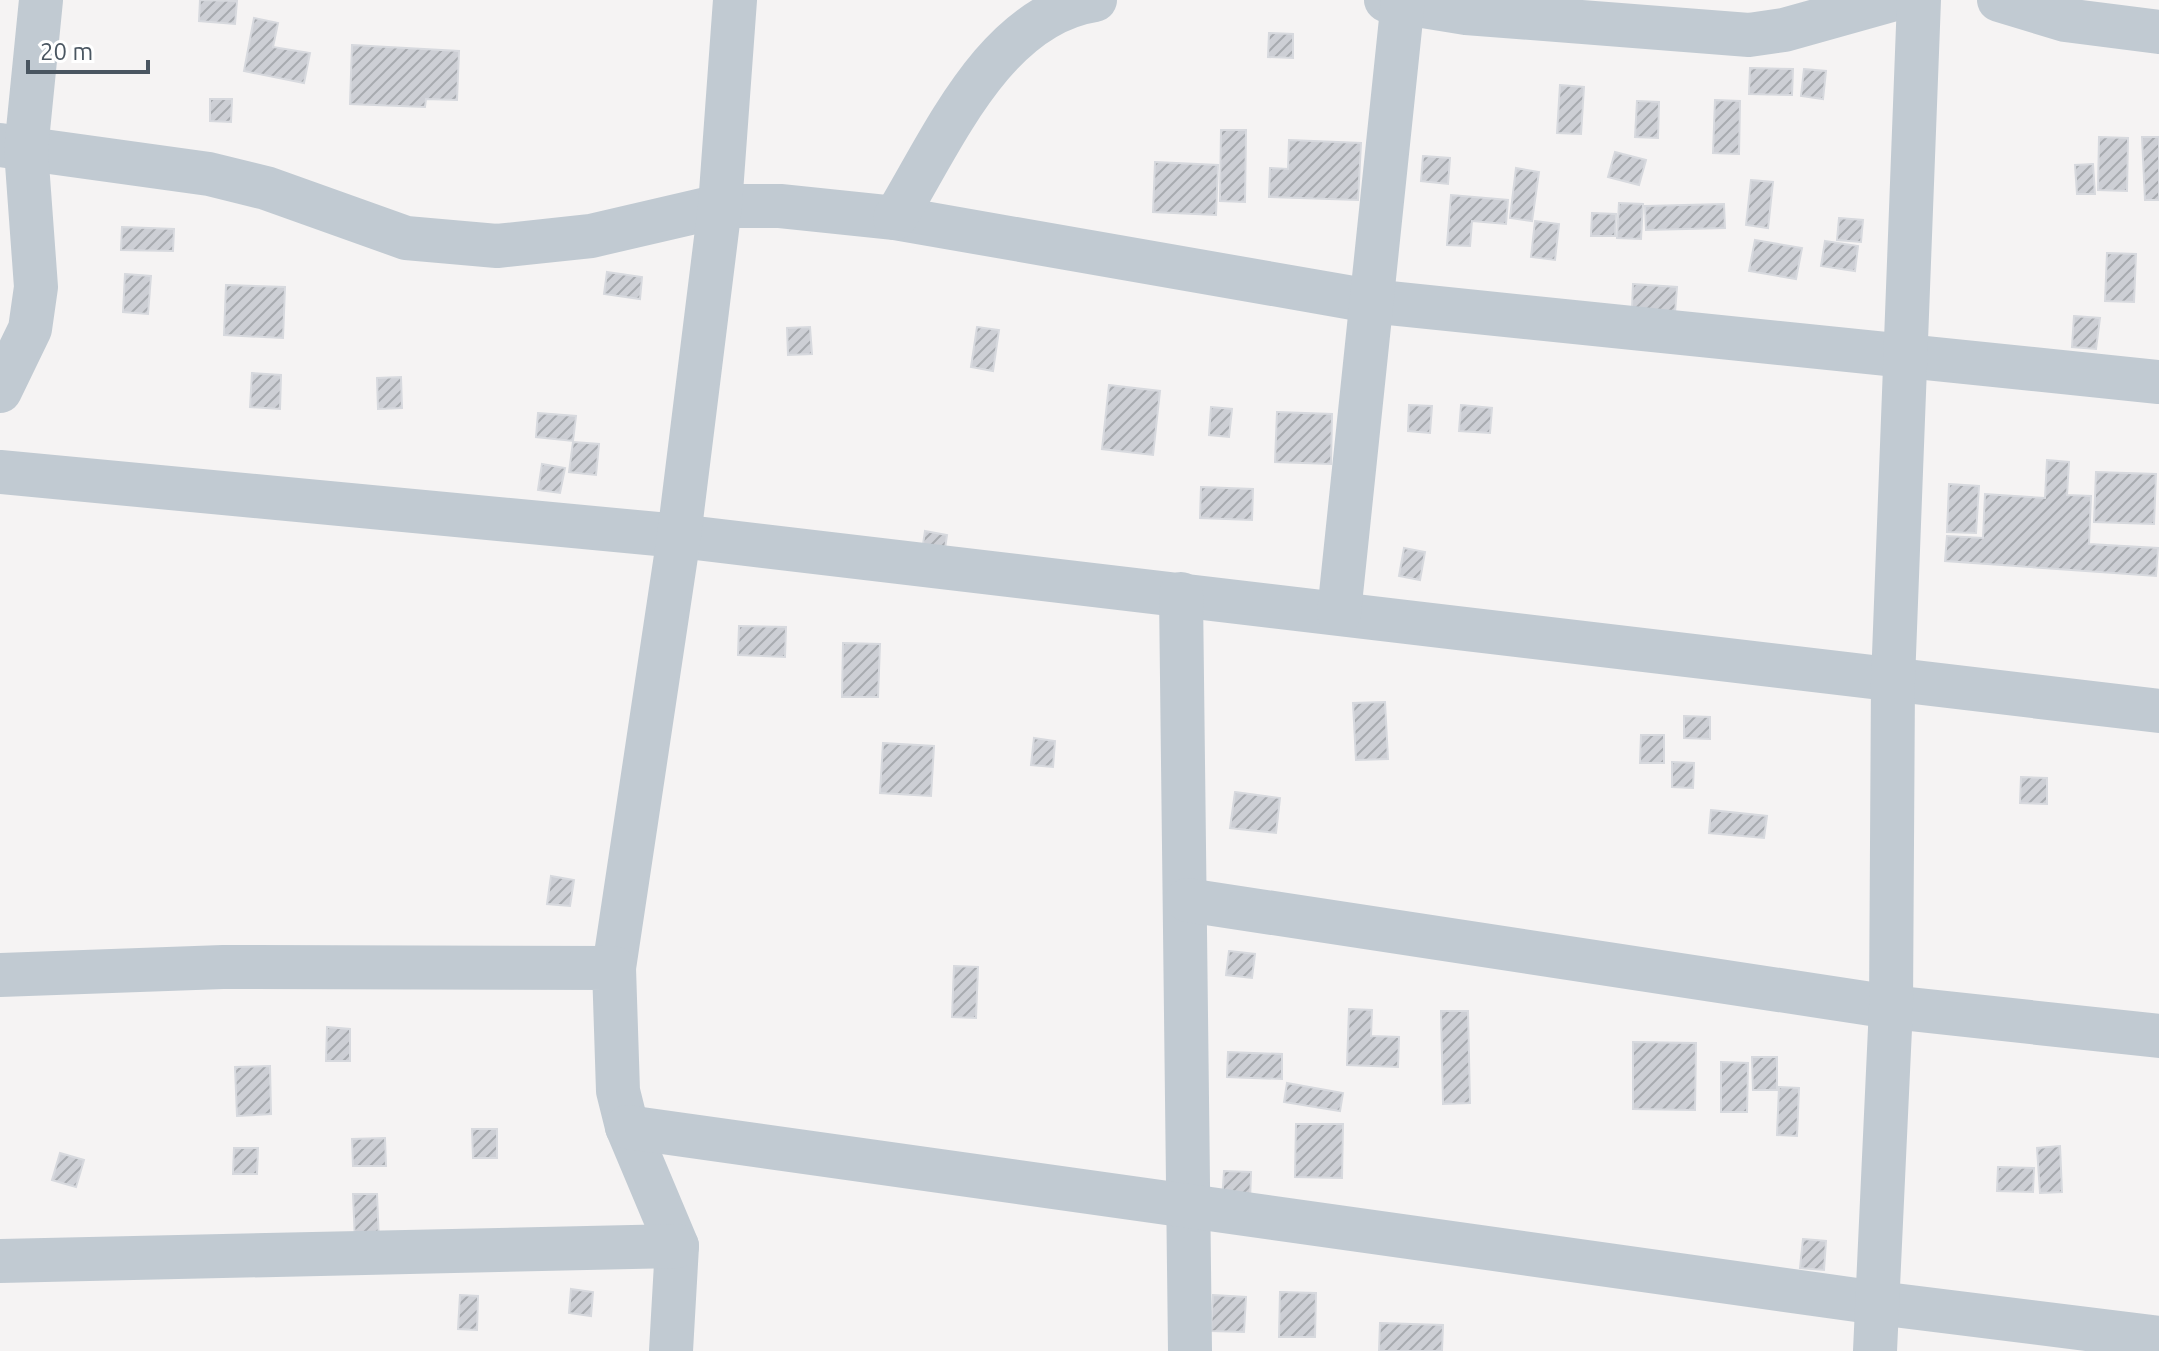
<svg xmlns="http://www.w3.org/2000/svg" width="2159" height="1351" font-family="Ubuntu,sans-serif">
	<style>
		.building { fill: url(#building-hatch); stroke: #d7d9de; stroke-width: 2 }
		.lines { fill: none; stroke-linecap: round; stroke-linejoin: round }
		.minor { stroke: #c1cad2; stroke-width: 44 }
	</style>
	<defs>
		<pattern id="building-hatch" width="6" height="6" patternUnits="userSpaceOnUse" patternTransform="scale(2)"><rect width="6" height="6" fill="#cdcfd5"/><path d="M-1 1l2-2M0 6l6-6M5 7l2-2" fill="none" stroke="#a8abb0"/></pattern>
	</defs>
	<rect width="100%" height="100%" fill="#f5f3f3"/>
	<g class="building">
		<path d="M200,0L237,1L235,24L199,21Z"/>
		<path d="M254,18L278,23L273,47L310,53L304,83L244,71Z"/>
		<path d="M1269,33L1293,34V58L1268,57Z"/>
		<path d="M352,45L459,51L457,100L426,99L425,107L350,104Z"/>
		<path d="M1750,68L1793,69L1792,95L1749,94Z"/>
		<path d="M1804,69L1826,71L1823,99L1801,96Z"/>
		<path d="M1560,85L1584,87L1581,134L1557,133Z"/>
		<path d="M210,99H232L231,122L210,121Z"/>
		<path d="M1715,100L1740,101L1739,154L1713,153Z"/>
		<path d="M1637,101L1659,102L1658,138L1635,137Z"/>
		<path d="M1221,130H1246L1245,202L1220,201Z"/>
		<path d="M2099,137L2128,138L2127,191L2098,190Z"/>
		<path d="M2142,137H2159V200H2145Z"/>
		<path d="M1289,140L1361,143L1358,200L1269,197L1270,168L1288,169Z"/>
		<path d="M1615,152L1646,160L1639,185L1608,177Z"/>
		<path d="M1423,156L1450,158L1448,184L1421,181Z"/>
		<path d="M1155,162L1218,165L1216,215L1153,212Z"/>
		<path d="M2093,164L2095,194H2077L2075,165Z"/>
		<path d="M1516,168L1539,172L1532,221L1510,218Z"/>
		<path d="M1751,180L1773,182L1768,228L1746,225Z"/>
		<path d="M1451,195L1508,200L1506,224L1472,221L1470,246L1447,245Z"/>
		<path d="M1619,203L1643,204L1641,239L1617,238Z"/>
		<path d="M1724,204L1725,228L1646,230L1645,206Z"/>
		<path d="M1592,213L1616,214L1615,236H1591Z"/>
		<path d="M1839,218L1863,220L1861,242L1837,240Z"/>
		<path d="M1535,221L1559,224L1555,260L1531,257Z"/>
		<path d="M122,227L174,229L173,251L121,250Z"/>
		<path d="M1755,240L1802,248L1796,279L1749,271Z"/>
		<path d="M1825,241L1858,246L1855,271L1821,266Z"/>
		<path d="M2107,253L2136,254L2134,302L2105,301Z"/>
		<path d="M607,272L642,277L640,299L604,294Z"/>
		<path d="M125,274L151,276L148,314L123,312Z"/>
		<path d="M1633,284L1677,287L1675,313L1632,309Z"/>
		<path d="M226,285L285,287L283,338L224,335Z"/>
		<path d="M2074,316L2100,318L2096,349L2072,347Z"/>
		<path d="M810,327L812,354L788,355L787,328Z"/>
		<path d="M977,327L999,330L993,371L971,367Z"/>
		<path d="M252,373L281,375L280,409L250,407Z"/>
		<path d="M401,377L402,408L378,409L377,378Z"/>
		<path d="M1109,385L1160,391L1153,455L1102,449Z"/>
		<path d="M1409,405L1432,406L1430,433L1408,431Z"/>
		<path d="M1461,405L1492,408L1490,433L1459,431Z"/>
		<path d="M1211,407L1232,409L1229,437L1209,435Z"/>
		<path d="M1277,412L1332,414L1331,464L1275,462Z"/>
		<path d="M538,413L576,416L573,441L536,437Z"/>
		<path d="M573,442L599,444L596,475L569,472Z"/>
		<path d="M2047,460L2069,462L2067,495L2091,496L2089,544L2158,548L2156,576L1945,561L1947,536L1983,538L1985,494L2045,498Z"/>
		<path d="M542,464L565,468L560,493L538,490Z"/>
		<path d="M2096,472L2156,474L2154,524L2094,522Z"/>
		<path d="M1949,484L1979,486L1976,533L1947,532Z"/>
		<path d="M1201,487L1253,489L1252,520L1200,518Z"/>
		<path d="M925,531L947,535L943,562L921,558Z"/>
		<path d="M1404,548L1425,552L1420,580L1399,576Z"/>
		<path d="M739,626L786,627L785,657L738,655Z"/>
		<path d="M843,643L880,644L878,697H842Z"/>
		<path d="M1385,702L1388,759L1356,760L1353,703Z"/>
		<path d="M1684,716L1710,717V739L1684,738Z"/>
		<path d="M1641,735H1664V763H1640Z"/>
		<path d="M1034,738L1055,741L1053,767L1031,765Z"/>
		<path d="M883,743L934,746L931,796L880,793Z"/>
		<path d="M1672,762L1694,763L1693,788L1672,787Z"/>
		<path d="M2021,777L2047,778V804L2020,803Z"/>
		<path d="M1235,792L1280,798L1276,833L1230,828Z"/>
		<path d="M1711,810L1767,816L1764,838L1709,833Z"/>
		<path d="M551,876L574,880L570,906L547,904Z"/>
		<path d="M1229,951L1255,954L1252,978L1226,975Z"/>
		<path d="M954,966L978,967L976,1018L952,1017Z"/>
		<path d="M1349,1009L1372,1010L1371,1036L1399,1037L1398,1067L1347,1065Z"/>
		<path d="M1441,1011H1468L1470,1103L1443,1104Z"/>
		<path d="M327,1027L350,1029V1061H326Z"/>
		<path d="M1633,1042L1696,1043L1695,1110L1633,1109Z"/>
		<path d="M1228,1052L1282,1054V1079L1227,1077Z"/>
		<path d="M1752,1057H1777V1090H1753Z"/>
		<path d="M1721,1062L1748,1063L1747,1112H1721Z"/>
		<path d="M270,1066L271,1114L237,1116L235,1067Z"/>
		<path d="M1287,1083L1343,1093L1340,1111L1284,1102Z"/>
		<path d="M1779,1087L1799,1088L1797,1136L1777,1135Z"/>
		<path d="M1296,1124H1343L1342,1178L1295,1177Z"/>
		<path d="M472,1129H497V1158H473Z"/>
		<path d="M385,1138L386,1166H353L352,1139Z"/>
		<path d="M2060,1146L2062,1192L2040,1193L2037,1148Z"/>
		<path d="M234,1148H258L257,1174H233Z"/>
		<path d="M60,1153L84,1160L76,1187L52,1180Z"/>
		<path d="M1998,1167L2034,1168L2033,1192L1997,1191Z"/>
		<path d="M1224,1171L1251,1172L1250,1202L1222,1201Z"/>
		<path d="M353,1194H377L379,1242H355Z"/>
		<path d="M1803,1239L1826,1241L1824,1270L1800,1268Z"/>
		<path d="M571,1289L593,1292L591,1316L569,1313Z"/>
		<path d="M1280,1292L1316,1293L1315,1337H1279Z"/>
		<path d="M460,1295L478,1296L477,1330L458,1329Z"/>
		<path d="M1213,1295L1246,1297L1244,1332L1211,1331Z"/>
		<path d="M1380,1323L1443,1325L1442,1351H1379Z"/>
	</g>
	<g class="lines">
		<g class="minor">
			<path d="M1386,0L1466,13L1749,35L1784,30L1891,0"/>
			<path d="M1999,0L2065,20L2159,32"/>
			<path d="M0,145L209,174L266,188L406,238L497,246L591,236L720,206H780L895,218L1370,301L2159,382"/>
			<path d="M895,218C943,139 995,15 1095,0"/>
			<path d="M0,391L30,329L36,287L26,150L41,0"/>
			<path d="M0,472L679,536L2159,711"/>
			<path d="M1181,594L1190,1351"/>
			<path d="M1339,613L1403,0"/>
			<path d="M1187,900L1891,1007L2159,1036"/>
			<path d="M614,968L679,536L720,206L735,0"/>
			<path d="M0,975L223,967L614,968L618,1091L627,1127L677,1246L671,1351"/>
			<path d="M627,1127L1878,1303L2159,1338"/>
			<path d="M0,1261L677,1246"/>
			<path d="M1875,1351L1891,1007L1893,681L1919,0"/>
		</g>
	</g>
	<path d="M28 60v12h120v-12" fill="none" stroke="#4a5661" stroke-width="4"/>
	<text x="40" y="60" font-size="24" fill="#4a5661" stroke="#ffffff" stroke-width="6" paint-order="stroke">20 m</text>
</svg>
